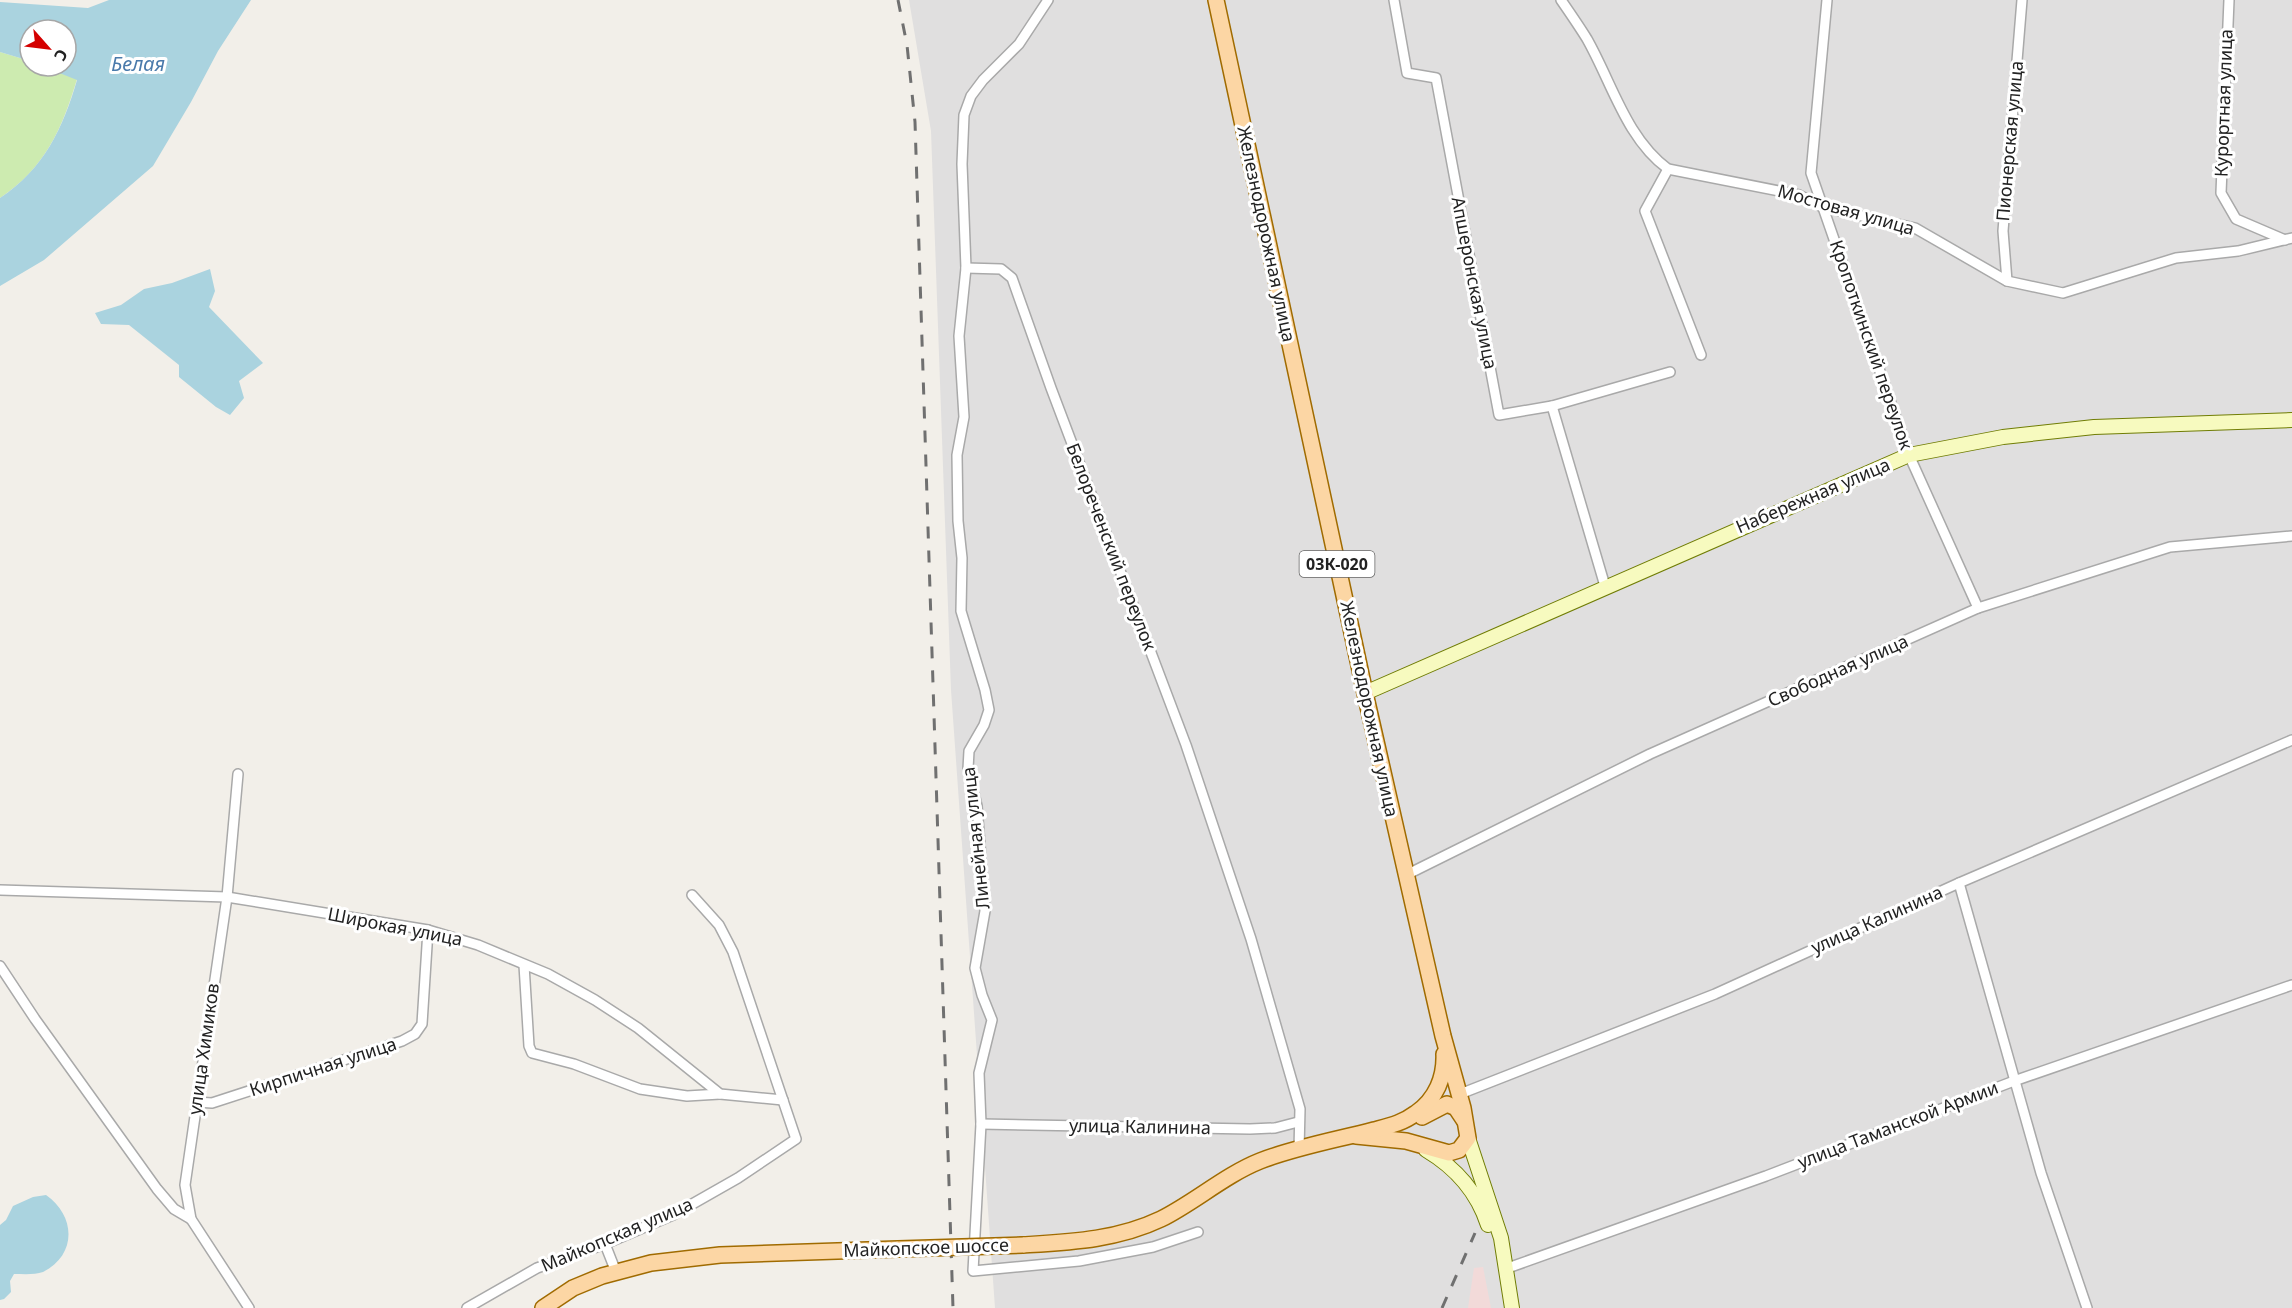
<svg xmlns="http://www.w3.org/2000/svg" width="2292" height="1308" font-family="'Noto Sans',sans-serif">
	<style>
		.residential { fill: #e0dfdf }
		.commercial { fill: #f2dad9 }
		.grass { fill: #cdebb0 }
		.water { fill: #aad3df }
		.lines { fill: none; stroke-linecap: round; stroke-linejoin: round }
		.street-casing { stroke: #a9a9a9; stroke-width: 12 }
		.secondary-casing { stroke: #707d05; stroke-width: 16 }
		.primary-casing { stroke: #a06b00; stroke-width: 18 }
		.street { stroke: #fff; stroke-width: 9 }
		.secondary { stroke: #f7fabf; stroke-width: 14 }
		.primary { stroke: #fcd6a4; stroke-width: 15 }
		.rail { stroke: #707070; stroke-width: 3; stroke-dasharray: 12 12; stroke-linecap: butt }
		.primary-bridge-casing { stroke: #a06b00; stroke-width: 18; stroke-linecap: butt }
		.primary-bridge { stroke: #fcd6a4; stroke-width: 15 }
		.labels { text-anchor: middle; stroke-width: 6; stroke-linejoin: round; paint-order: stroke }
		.shield { fill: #fff; stroke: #646464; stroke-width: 1.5 }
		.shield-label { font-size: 16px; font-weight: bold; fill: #222 }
		.street-label { font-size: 18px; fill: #222; stroke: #fff }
		.water-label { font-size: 20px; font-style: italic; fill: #4a7aab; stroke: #fff }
	</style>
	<rect width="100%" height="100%" fill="#f2efe9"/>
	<path class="residential" d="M909,0H2292V1308H995L951,690L931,131Z"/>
	<path class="commercial" d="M1483,1267L1491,1308H1468L1474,1268Z"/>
	<path class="grass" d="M0,52L30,61V66H42L77,79C62,129 45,168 0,198Z"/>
	<g class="water">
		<path d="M109,0H251L218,51L191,102L153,166L44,260L0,286V198C44,169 63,128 77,80L42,66H66V30H30V61L0,52V2L88,8Z"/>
		<path d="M210,269L215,291L209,307L263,363L239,381L244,398L230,415L216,407L179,377V365L129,325L101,324L95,313L121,305L144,289L172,283Z"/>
		<path d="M46,1195C76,1216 77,1255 43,1272C35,1275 23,1274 14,1274L10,1281L11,1292L4,1299L0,1300V1225L6,1220L13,1206L33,1197Z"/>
	</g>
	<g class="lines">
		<defs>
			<g id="street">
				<path d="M1048,0L1019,44L983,80L971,96L964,115L962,164L966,268L959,336L964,417L957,455L958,521L962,558L961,611L985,690L989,710L984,725L969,751L968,769L977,806L985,911L975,968L982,995L992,1020L979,1073L981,1124L973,1271L1079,1261L1153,1247L1198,1232"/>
				<path d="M1394,0L1407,73L1436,78L1499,415L1552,406L1670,372"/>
				<path d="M1561,0C1570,13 1579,26 1587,39C1612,83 1626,138 1668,169L1799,195L1822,207L1915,228L2007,281L2063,293L2176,258L2238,251L2292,238"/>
				<path d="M1827,0L1811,173L1909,455L1978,608"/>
				<path d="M2229,0L2221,193L2236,219L2285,240"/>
				<path d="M1668,169L1645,211L1701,355"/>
				<path d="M966,268L1001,269L1012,278L1051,388L1186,745L1251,939L1300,1109L1299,1149"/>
				<path d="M2007,281L2003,231L2022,0"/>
				<path d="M1552,406L1605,586"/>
				<path d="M238,774L227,897L185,1185L191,1219L249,1308"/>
				<path d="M1406,875L1650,754L1978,608L2170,547L2292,536"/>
				<path d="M1959,883L2041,1173L2087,1308"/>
				<path d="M0,890L227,897L428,930L478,945L548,974L595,1000L638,1028L720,1094L783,1100"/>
				<path d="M524,965L529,1046L532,1053L574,1064L640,1089L687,1096L720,1094"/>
				<path d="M0,966L35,1019L157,1189L174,1209L191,1219"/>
				<path d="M1460,1094L1715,994L1959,883L2292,740"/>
				<path d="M196,1102L212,1103L402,1041L415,1034L422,1024L428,930"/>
				<path d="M981,1124L1250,1129L1275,1128L1298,1122"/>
				<path d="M605,1244L616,1272"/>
				<path d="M1505,1269L1766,1176L2014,1081L2292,985"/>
				<path d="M467,1308L537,1268L605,1244L673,1215L738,1178L796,1139L733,952L719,925L692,895"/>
			</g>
			<g id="secondary">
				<path d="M1365,693L1909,455L2003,437L2094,427L2292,420"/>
				<path d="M1468,1138L1501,1238L1512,1308"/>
				<path d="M1426,1150C1456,1168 1477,1191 1488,1225"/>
			</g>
			<g id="primary">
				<path d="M1216,0L1365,693L1443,1036L1463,1108L1468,1138L1459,1150L1449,1153L1406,1141L1356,1136"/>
				<path d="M1422,1117L1447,1104L1456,1108L1464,1120"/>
				<path d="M1023,1245C1071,1242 1117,1240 1161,1219C1195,1202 1225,1175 1260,1161C1296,1147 1336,1140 1374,1130C1389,1126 1403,1123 1416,1113C1436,1099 1445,1077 1444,1054"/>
				<path d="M543,1308L573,1288L602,1276L651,1263L720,1255L898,1249"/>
			</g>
		</defs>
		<use href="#street" class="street-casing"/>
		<use href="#secondary" class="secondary-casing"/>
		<use href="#primary" class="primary-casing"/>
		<use href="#street" class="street"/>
		<use href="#secondary" class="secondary"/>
		<use href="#primary" class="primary"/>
		<g class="rail">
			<path d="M898,0L907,45L915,122L953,1308"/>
			<path d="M1442,1308L1475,1233"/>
		</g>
		<defs>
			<path id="primary-bridge" d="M898,1249L1023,1245"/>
		</defs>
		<use href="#primary-bridge" class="primary-bridge-casing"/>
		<use href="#primary-bridge" class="primary-bridge"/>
	</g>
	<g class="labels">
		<rect class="shield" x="1299.5" y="551" width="75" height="26" rx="4.5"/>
		<g class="shield-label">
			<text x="1337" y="570">03К-020</text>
		</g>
		<g class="street-label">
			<text transform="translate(2224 103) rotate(-88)" y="6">Курортная улица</text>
			<text transform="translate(2010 141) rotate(-85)" y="6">Пионерская улица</text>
			<text transform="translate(1846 210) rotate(16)" y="6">Мостовая улица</text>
			<text transform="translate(1266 234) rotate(78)" y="6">Железнодорожная улица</text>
			<text transform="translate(1474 283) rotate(79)" y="6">Апшеронская улица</text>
			<text transform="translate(1871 345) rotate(71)" y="6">Кропоткинский переулок</text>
			<text transform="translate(1813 496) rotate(-23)" y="6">Набережная улица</text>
			<text transform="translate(1111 547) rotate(69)" y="6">Белореченский переулок</text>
			<text transform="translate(1838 671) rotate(-24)" y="6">Свободная улица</text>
			<text transform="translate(1369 709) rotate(78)" y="6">Железнодорожная улица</text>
			<text transform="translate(976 838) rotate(-96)" y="6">Линейная улица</text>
			<text transform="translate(1877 920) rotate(-24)" y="6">улица Калинина</text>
			<text transform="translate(395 927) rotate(11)" y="6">Широкая улица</text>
			<text transform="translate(204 1049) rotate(-82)" y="6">улица Химиков</text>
			<text transform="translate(323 1067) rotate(-18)" y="6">Кирпичная улица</text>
			<text transform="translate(1898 1125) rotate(-21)" y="6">улица Таманской Армии</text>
			<text transform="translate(1140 1127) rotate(1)" y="6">улица Калинина</text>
			<text transform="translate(617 1235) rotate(-23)" y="6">Майкопская улица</text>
			<text transform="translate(926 1248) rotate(-2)" y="6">Майкопское шоссе</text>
		</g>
		<g class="water-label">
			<text x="138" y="71">Белая</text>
		</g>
	</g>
	<g transform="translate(48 48) rotate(118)"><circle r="28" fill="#ffffff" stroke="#a7a7a7" stroke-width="1.5"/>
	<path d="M0-4.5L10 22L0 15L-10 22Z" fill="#d40000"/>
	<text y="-9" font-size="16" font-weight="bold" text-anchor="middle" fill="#222222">С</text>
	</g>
</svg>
